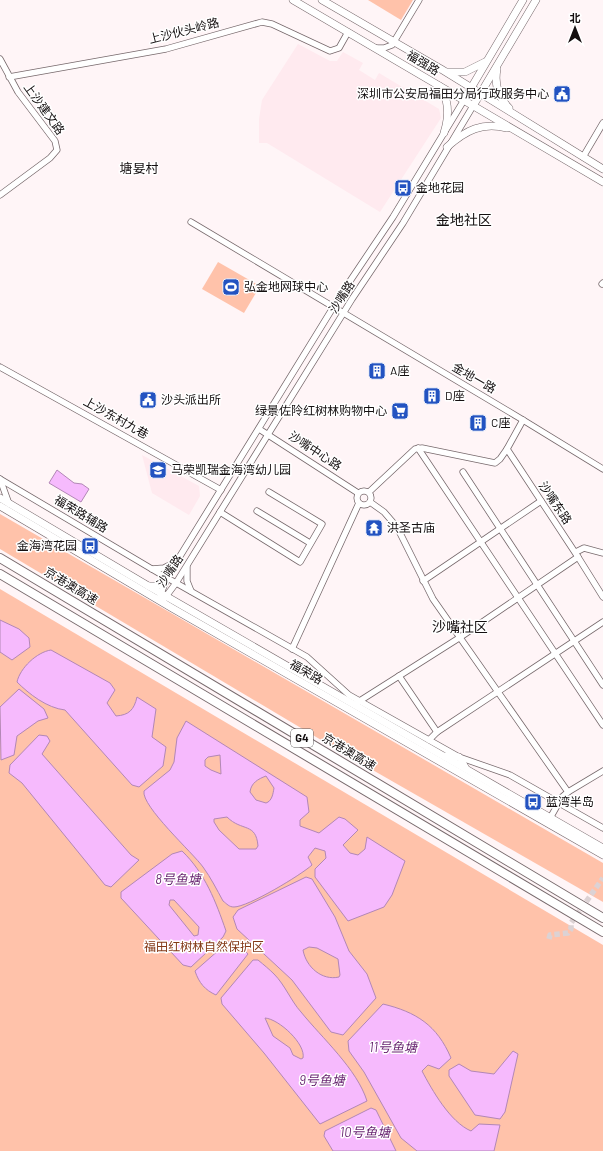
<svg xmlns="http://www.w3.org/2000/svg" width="603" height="1151" font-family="Barlow,'Noto Sans SC',sans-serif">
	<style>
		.built { fill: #ffeaef }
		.green { fill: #ffc2aa }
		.water { fill: #f6bafd; stroke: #b287b6; fill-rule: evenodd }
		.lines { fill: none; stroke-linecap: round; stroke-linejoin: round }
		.minor-tunnel { stroke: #dcd2d4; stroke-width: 5.5; stroke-dasharray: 5.5 3; stroke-linecap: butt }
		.minor-casing { stroke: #77696c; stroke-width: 7 }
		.major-casing { stroke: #77696c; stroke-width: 8 }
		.highway-casing { stroke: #77696c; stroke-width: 10 }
		.minor { stroke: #fff; stroke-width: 5.5 }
		.major { stroke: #fff; stroke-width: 7 }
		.highway { stroke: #fff; stroke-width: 8 }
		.labels { text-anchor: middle; stroke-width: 3; stroke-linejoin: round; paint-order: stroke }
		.shield { fill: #fff; stroke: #5a5758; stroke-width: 1 }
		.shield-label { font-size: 11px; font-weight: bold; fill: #140f10 }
		.street-label { font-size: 12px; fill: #140f10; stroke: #fff }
		.poi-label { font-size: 12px; fill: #140f10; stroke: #fff; text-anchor: start }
		.park-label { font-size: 12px; fill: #833816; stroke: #fff }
		.neighbourhood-label { font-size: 13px; fill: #140f10; stroke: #fff }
		.water-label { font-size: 13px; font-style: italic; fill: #641f6d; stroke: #fff }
		.quarter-label { font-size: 14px; fill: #140f10; stroke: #fff }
	</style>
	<rect width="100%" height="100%" fill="#fff5f7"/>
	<g class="built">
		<path d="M298,44L330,61H337L343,52L363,63L359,70L375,80L379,73L439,109L441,118L380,212L267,143H259V119L262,100Z"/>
		<path d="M142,455L199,486L200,496L189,515L152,493Z"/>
	</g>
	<g class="green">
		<path d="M368,0H413L401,20Z"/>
		<path d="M218,262L260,286L244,313L202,289Z"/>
		<path d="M0,514L603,863V902L343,753L0,549Z"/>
		<path d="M0,589L603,945V1151H0Z"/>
	</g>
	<g class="water">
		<path d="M57,470L74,483L82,484L89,489L81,502L49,483Z"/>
		<path d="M0,620L19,629L29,638L30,647L12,660L0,652Z"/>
		<path d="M51,650L110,683L115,690L107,703L116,716C129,715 134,710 137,697L156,709L152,737L166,747L163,766L139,787L132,785L65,710C47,708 29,694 17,682C20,668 37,652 51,650Z"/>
		<path d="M19,689L44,709L48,718L38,721L17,736L14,755L1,760L0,707Z"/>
		<path d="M186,721L307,797L309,812L300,820V826L319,833L339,817L345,819L358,830L343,845L350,853L358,855L365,849L367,837L405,861L392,895L384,907L348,921L315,877V869L326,858L325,851L315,848L308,857L312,865C301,875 248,907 234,907C229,907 227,904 223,901C217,890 211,878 203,867C193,853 141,806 144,791L170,770L174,762L177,738ZM220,755L221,774L211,770L205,766V760L208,757ZM266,776L274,788C273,794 272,801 266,803L256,800L250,792C251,783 258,779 266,776ZM227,817C242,832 256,822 258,846L256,849H239L219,830L214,822V819Z"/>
		<path d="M39,735L47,736L50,741L42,754L131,855L139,860L111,887L105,885L22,783L9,773L10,765Z"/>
		<path d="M182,851C205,873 216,902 226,931L223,937L191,967L183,965L121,898V892L172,854ZM170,900H174L199,927L198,935L194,936L169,905Z"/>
		<path d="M306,877L312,879L335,917L349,951L367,974L376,998L343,1035L331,1032L292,980L237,929L233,917L238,910ZM309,947L317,948L338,959L340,975L339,977C322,981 306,967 303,950Z"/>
		<path d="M228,942H236L248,954L216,995C205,990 199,983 195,971Z"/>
		<path d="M253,960H258C264,965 269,969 274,974C285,985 291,1001 301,1012C322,1038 357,1069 367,1101L320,1124L264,1053L222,1004L221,998ZM265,1018C279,1019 306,1044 303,1058L301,1059L293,1055L290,1048L273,1036Z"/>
		<path d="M383,1004C416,1012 437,1025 451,1058L439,1069L428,1065L422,1071C432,1090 450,1122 471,1131L479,1124L500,1125L494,1151H417L401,1138L364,1072L349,1051L348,1041Z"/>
		<path d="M513,1051L518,1054L505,1112L500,1119L475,1115L449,1076V1070L459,1064L471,1071L494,1074Z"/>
		<path d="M371,1108L376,1110L396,1151H333L324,1136L325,1131Z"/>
	</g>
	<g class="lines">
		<path class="minor-tunnel" d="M549,939L550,935L568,933L571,929V923L603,878"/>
		<defs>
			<g id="minor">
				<path d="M376,48H384L392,45L419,0"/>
				<path d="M0,59L18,92L55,141L57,150L50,158L0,195"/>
				<path d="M9,77L166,49L262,22L272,24L330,51L339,48L348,32"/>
				<path d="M583,157L603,123"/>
				<path d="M191,222L523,420L603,469"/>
				<path d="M602,284L603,283"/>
				<path d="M0,367L221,490"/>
				<path d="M523,420L507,449L578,557L603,597"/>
				<path d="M259,429L358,493"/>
				<path d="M418,448L603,725"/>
				<path d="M463,472L603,685"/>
				<path d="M0,479L162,575L307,657L349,695L459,757L510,775L603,828"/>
				<path d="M0,479L9,504"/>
				<circle cx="364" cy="498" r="7"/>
				<path d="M369,492L415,449L422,448L495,463L500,459L507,449"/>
				<path d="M370,502L384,512L397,527L433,599L568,792"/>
				<path d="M257,511L310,543"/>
				<path d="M220,512L300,562L322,524L269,492"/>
				<path d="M576,552L584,548L603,553"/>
				<path d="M187,567V581L191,591"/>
				<path d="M152,569L164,568L176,562"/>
				<path d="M423,581L541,501"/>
				<path d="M160,596L167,578L177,561L342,293L393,217L464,100"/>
				<path d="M164,599L176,583L352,299L403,223L473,106"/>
				<path d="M292,649L359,503"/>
				<path d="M399,676L437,732"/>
				<path d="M358,702L459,638L578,557"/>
				<path d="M429,740L437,732L603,622"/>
				<path d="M549,820L562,797L568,792L603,771"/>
			</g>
			<g id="major">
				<path d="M293,0L603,182"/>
				<path d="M322,0L441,69L603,169"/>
				<path d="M497,69C494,85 498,97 509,108"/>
				<path d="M448,72H465L485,62"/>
				<path d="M439,86C450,100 449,117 444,133"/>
				<path d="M464,100L523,0"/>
				<path d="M473,106L536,0"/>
				<path d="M447,147C466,130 482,122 507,128"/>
				<path d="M0,498L150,587L603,848"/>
				<path d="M0,506L172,608L603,855"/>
				<path d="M149,586H157L165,582"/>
				<path d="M446,756L459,757L465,767"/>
			</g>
			<g id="highway">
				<path d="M0,558L603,918"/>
				<path d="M0,574L603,932"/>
			</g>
		</defs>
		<use href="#minor" class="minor-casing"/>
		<use href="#major" class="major-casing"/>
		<use href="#highway" class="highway-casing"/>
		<use href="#minor" class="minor"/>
		<use href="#major" class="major"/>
		<use href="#highway" class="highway"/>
	</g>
	<defs>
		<symbol id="civic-square" viewBox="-11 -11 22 22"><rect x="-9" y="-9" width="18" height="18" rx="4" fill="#2353c1" stroke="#fff"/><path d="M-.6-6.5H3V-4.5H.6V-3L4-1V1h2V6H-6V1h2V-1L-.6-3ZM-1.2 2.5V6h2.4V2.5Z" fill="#fff"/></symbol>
		<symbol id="bus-square" viewBox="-11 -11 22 22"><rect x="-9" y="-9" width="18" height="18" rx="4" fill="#2353c1" stroke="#fff"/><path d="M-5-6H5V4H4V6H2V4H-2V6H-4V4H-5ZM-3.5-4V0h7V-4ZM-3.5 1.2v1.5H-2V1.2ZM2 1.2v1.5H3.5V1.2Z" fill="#fff"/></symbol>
		<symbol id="stadium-square" viewBox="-11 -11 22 22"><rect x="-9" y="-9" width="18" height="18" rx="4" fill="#2353c1" stroke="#fff"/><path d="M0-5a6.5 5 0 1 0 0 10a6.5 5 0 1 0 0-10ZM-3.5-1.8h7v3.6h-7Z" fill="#fff"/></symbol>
		<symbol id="building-square" viewBox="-11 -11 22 22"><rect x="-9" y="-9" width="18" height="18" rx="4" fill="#2353c1" stroke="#fff"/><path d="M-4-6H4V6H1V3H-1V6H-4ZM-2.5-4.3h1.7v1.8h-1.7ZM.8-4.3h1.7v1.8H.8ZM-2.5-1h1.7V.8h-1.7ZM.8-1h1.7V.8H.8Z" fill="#fff"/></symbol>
		<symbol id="supermarket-square" viewBox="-11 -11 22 22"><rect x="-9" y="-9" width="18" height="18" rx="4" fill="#2353c1" stroke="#fff"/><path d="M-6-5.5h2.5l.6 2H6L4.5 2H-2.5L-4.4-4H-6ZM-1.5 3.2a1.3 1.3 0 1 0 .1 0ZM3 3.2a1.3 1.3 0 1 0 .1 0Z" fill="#fff"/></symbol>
		<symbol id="school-square" viewBox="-11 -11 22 22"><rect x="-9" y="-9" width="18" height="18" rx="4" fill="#2353c1" stroke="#fff"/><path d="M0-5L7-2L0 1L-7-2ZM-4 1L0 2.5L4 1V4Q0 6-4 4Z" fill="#fff"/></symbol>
		<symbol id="temple-square" viewBox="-11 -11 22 22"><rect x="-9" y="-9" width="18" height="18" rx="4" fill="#2353c1" stroke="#fff"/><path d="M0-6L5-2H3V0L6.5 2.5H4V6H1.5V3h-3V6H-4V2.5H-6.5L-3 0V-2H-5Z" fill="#fff"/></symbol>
	</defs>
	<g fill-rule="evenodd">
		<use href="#civic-square" x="552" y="84" width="20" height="20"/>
		<use href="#bus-square" x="393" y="178" width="20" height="20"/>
		<use href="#stadium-square" x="221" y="277" width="20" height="20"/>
		<use href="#building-square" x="367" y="361" width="20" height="20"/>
		<use href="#building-square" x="422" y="386" width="20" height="20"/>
		<use href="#civic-square" x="138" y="390" width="20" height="20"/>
		<use href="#supermarket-square" x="390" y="401" width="20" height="20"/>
		<use href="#building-square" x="468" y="413" width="20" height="20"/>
		<use href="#school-square" x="148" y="460" width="20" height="20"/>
		<use href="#temple-square" x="364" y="518" width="20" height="20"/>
		<use href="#bus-square" x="80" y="536" width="20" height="20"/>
		<use href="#bus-square" x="523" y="792" width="20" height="20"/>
	</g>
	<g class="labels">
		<rect class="shield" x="291" y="729" width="22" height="18" rx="3"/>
		<g class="shield-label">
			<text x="302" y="742">G4</text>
		</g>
		<g class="street-label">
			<text transform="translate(184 31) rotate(-14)" y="4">上沙伙头岭路</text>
			<text transform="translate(423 63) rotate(31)" y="4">福强路</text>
			<text transform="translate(44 109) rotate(54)" y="4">上沙建文路</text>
			<text transform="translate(342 297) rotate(-57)" y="4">沙嘴路</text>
			<text transform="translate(474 378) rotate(30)" y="4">金地一路</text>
			<text transform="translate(116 418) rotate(29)" y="4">上沙东村九巷</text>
			<text transform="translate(315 451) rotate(33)" y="4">沙嘴中心路</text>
			<text transform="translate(555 503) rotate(56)" y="4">沙嘴东路</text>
			<text transform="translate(81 514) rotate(31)" y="4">福荣路辅路</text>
			<text transform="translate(170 571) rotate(-56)" y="4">沙嘴路</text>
			<text transform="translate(71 586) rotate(31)" y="4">京港澳高速</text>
			<text transform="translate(306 672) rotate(30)" y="4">福荣路</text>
			<text transform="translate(349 752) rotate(31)" y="4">京港澳高速</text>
		</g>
		<g class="poi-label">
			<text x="549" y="98" text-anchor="end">深圳市公安局福田分局行政服务中心</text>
			<text x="416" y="192">金地花园</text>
			<text x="244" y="291">弘金地网球中心</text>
			<text x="390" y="375">A座</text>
			<text x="445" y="400">D座</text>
			<text x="161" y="404">沙头派出所</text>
			<text x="387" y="415" text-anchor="end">绿景佐阾红树林购物中心</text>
			<text x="491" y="427">C座</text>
			<text x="171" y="474">马荣凯瑞金海湾幼儿园</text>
			<text x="387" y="532">洪圣古庙</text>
			<text x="77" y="550" text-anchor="end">金海湾花园</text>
			<text x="546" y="806">蓝湾半岛</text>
		</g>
		<g class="park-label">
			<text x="204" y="951">福田红树林自然保护区</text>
		</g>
		<g class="neighbourhood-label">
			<text x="139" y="173">塘妟村</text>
		</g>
		<g class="water-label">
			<text x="178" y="884">8号鱼塘</text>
			<text x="393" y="1052">11号鱼塘</text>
			<text x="322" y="1085">9号鱼塘</text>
			<text x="365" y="1137">10号鱼塘</text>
		</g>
		<g class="quarter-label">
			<text x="464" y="225">金地社区</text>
			<text x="460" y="632">沙嘴社区</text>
		</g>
	</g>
	<g transform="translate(575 28)" stroke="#ffffff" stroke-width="3" paint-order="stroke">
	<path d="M0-3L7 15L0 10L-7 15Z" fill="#140f10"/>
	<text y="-6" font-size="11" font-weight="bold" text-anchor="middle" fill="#140f10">北</text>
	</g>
</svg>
